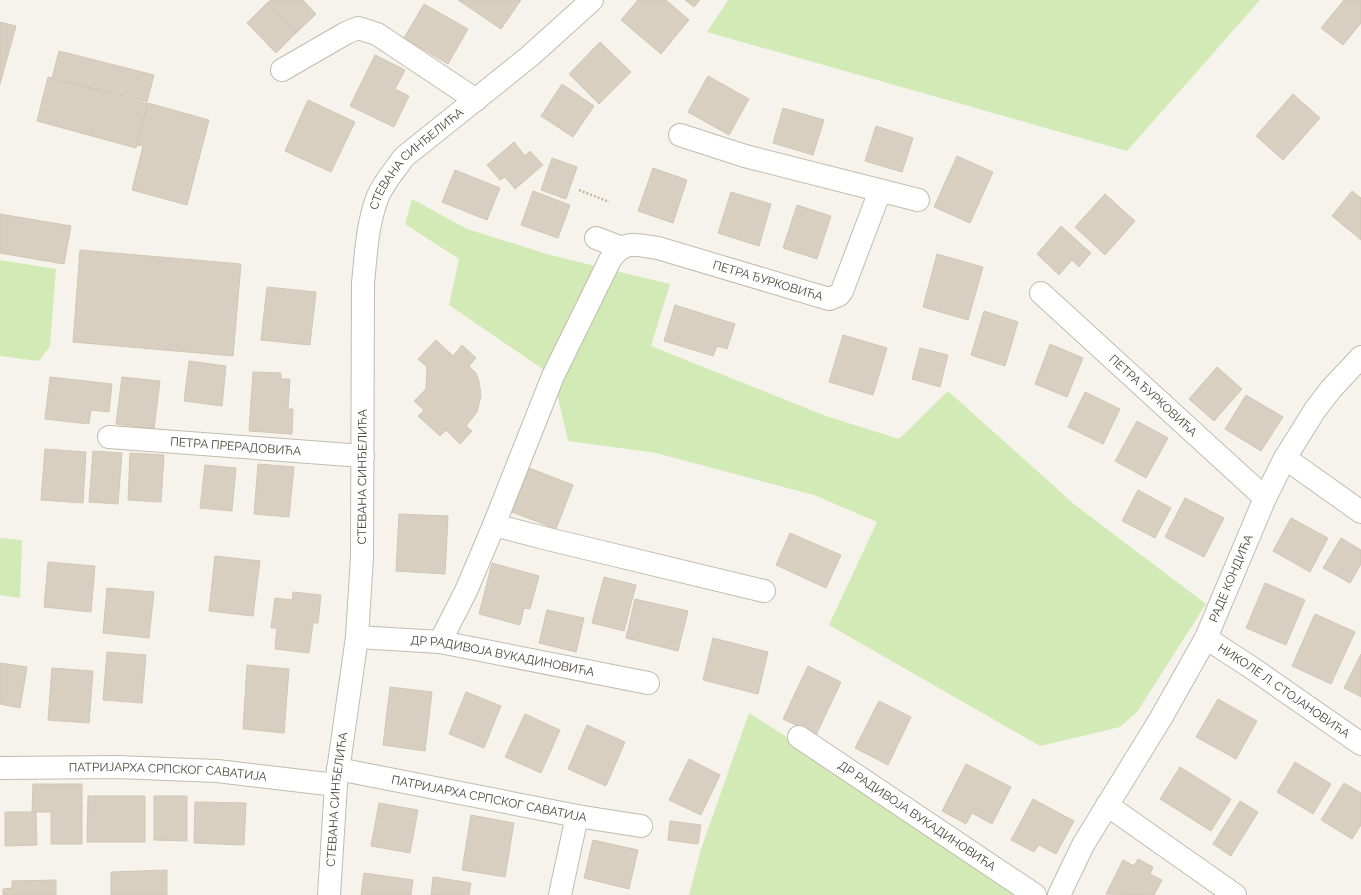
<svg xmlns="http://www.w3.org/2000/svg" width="1361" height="895" font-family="Raleway,sans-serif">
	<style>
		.green { fill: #d2eab5 }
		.building { fill: #d8cfc1; stroke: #d3c7b4 }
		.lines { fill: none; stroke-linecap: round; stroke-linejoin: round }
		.minor-casing { stroke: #c2bbae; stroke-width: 24 }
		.path { stroke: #c4b79f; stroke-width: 2.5; stroke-dasharray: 2 2; stroke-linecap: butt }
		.minor { stroke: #fff; stroke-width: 22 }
		.labels { text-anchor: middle; stroke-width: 3; stroke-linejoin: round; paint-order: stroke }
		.street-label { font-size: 12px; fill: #4b4439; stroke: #fff }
	</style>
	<rect width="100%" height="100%" fill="#f6f3ec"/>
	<g class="green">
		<path d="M728,0H1260L1127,151L707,32Z"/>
		<path d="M412,199L467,229L550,255L670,284L651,346L826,416L899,439L948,391L1075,505L1206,604L1137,712L1120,727L1040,746L829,625L877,522L814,495L656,453L568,441L553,376L449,305L459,259L405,224Z"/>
		<path d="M0,260L56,269L50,346L39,361L0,356Z"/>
		<path d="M0,538L22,540L20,598L0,595Z"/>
		<path d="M749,713L1035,895H689L701,849Z"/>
	</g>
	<g class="building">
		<path d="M271,0H303L316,14L296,33L267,3Z"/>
		<path d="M458,0H521L501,29Z"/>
		<path d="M638,0H666L689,20L661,54L621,20Z"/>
		<path d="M685,0H700L694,7Z"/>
		<path d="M1344,0H1361V23L1343,45L1321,28Z"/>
		<path d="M267,3L296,33L276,53L247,23Z"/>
		<path d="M424,4L468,29L448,64L404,38Z"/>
		<path d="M0,22L16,26L0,84Z"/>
		<path d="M600,42L631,72L599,104L569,74Z"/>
		<path d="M59,51L154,75L147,102L52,78Z"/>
		<path d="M375,55L405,70L395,89L409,96L394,127L350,106Z"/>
		<path d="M708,76L749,99L729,135L688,112Z"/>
		<path d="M48,77L148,104L136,148L37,121Z"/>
		<path d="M562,84L594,106L573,137L541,116Z"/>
		<path d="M1293,94L1320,118L1283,160L1256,136Z"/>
		<path d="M308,100L355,122L331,172L285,151Z"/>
		<path d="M148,103L209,120L187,205L132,190L143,146L137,145Z"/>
		<path d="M783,108L824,120L813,155L773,143Z"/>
		<path d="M876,126L913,138L902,172L865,161Z"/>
		<path d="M514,142L525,156L530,151L543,165L515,189L505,177L500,180L487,165Z"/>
		<path d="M957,156L993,172L970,223L934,207Z"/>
		<path d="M552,158L577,167L566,199L541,190Z"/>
		<path d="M653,168L687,180L673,223L638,211Z"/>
		<path d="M455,170L500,188L487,220L442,202Z"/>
		<path d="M533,191L570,205L558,238L521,225Z"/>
		<path d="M1352,191L1361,198V240L1332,216Z"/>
		<path d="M731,192L771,204L759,246L718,233Z"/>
		<path d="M1105,194L1135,221L1105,255L1075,227Z"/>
		<path d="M797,205L831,216L817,259L783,248Z"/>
		<path d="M0,214L71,226L64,264L0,253Z"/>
		<path d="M1061,226L1091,253L1079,267L1072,260L1059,275L1037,254Z"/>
		<path d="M80,250L241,264L233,356L73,342Z"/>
		<path d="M937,254L983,267L968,320L923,307Z"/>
		<path d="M267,287L316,292L310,345L261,340Z"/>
		<path d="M675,305L735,324L727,349L717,346L713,356L664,341Z"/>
		<path d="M984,311L1018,322L1005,366L971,355Z"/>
		<path d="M843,335L887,348L873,395L829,382Z"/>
		<path d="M436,340L453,356L462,345L476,358L469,366L476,373L479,381L481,396L477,412L466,426L472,431L460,444L446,430L440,436L418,416L424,410L414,401L426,389L427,367L418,359Z"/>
		<path d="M1050,344L1083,358L1067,397L1035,384Z"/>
		<path d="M920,348L948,355L940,387L912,379Z"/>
		<path d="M189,361L226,366L222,406L184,401Z"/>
		<path d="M1217,367L1242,389L1214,421L1189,399Z"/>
		<path d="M253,372L281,373V379H290L288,409H293L292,434L249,431Z"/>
		<path d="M50,377L112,384L109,412L91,410L89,424L45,419Z"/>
		<path d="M122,377L160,381L154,429L116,424Z"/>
		<path d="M1085,392L1120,409L1103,444L1068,427Z"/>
		<path d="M1246,395L1283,417L1261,451L1225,429Z"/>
		<path d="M1137,421L1168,438L1146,478L1115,461Z"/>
		<path d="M45,449L86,452L83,503L41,500Z"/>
		<path d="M93,451L122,453L118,504L89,502Z"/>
		<path d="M130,453L164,455L161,502L128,500Z"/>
		<path d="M258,464L294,467L289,517L254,514Z"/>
		<path d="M205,465L236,468L232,511L200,508Z"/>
		<path d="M529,468L573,485L556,529L512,512Z"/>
		<path d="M1138,490L1171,508L1155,538L1122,521Z"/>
		<path d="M1185,498L1224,518L1204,557L1165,537Z"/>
		<path d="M399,514L448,516L445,574L396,571Z"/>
		<path d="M1291,518L1328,538L1310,572L1273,551Z"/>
		<path d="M790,533L841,555L826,588L776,565Z"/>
		<path d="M1341,538L1361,550V564L1350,583L1323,568Z"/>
		<path d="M215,556L260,561L253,616L209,611Z"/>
		<path d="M48,562L95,566L91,612L44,607Z"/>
		<path d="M492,563L539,576L530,609L524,608L520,625L479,614Z"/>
		<path d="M604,577L636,585L624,631L592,623Z"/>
		<path d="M1265,583L1305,600L1286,645L1246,628Z"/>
		<path d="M107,588L154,592L149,638L103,633Z"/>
		<path d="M293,592L321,595L318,623H313L309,653L275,649L277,628H271L275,598L292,600Z"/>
		<path d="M635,599L688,611L678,651L626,638Z"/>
		<path d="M547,610L584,618L576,652L539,643Z"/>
		<path d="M1315,614L1355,632L1331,684L1292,666Z"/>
		<path d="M713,638L768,652L758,694L703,680Z"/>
		<path d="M107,652L146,655L142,703L103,700Z"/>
		<path d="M1361,654V697L1344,688Z"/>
		<path d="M0,663L27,667L20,708L0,704Z"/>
		<path d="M247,665L289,669L284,733L243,729Z"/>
		<path d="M808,666L841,682L816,735L783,719Z"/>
		<path d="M52,668L93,671L89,723L48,720Z"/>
		<path d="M390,687L432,692L425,751L383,745Z"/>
		<path d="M466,692L501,706L484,748L449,734Z"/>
		<path d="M1218,699L1257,721L1236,759L1196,737Z"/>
		<path d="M879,701L911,717L888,765L855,748Z"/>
		<path d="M525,714L560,730L541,773L505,757Z"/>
		<path d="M587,725L625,742L606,786L568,769Z"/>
		<path d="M689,759L720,775L701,815L669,800Z"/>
		<path d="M1295,762L1331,784L1313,814L1277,792Z"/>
		<path d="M966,764L1011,787L992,824L972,813L966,824L942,811Z"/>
		<path d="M1180,767L1231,799L1211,831L1160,799Z"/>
		<path d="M1344,783L1361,793V825L1352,839L1321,820Z"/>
		<path d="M33,784H82V844H51V812H32Z"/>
		<path d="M88,796H145V842H87Z"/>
		<path d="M154,796H187V841L154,840Z"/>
		<path d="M1033,799L1074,821L1056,854L1039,845L1034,852L1011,840Z"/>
		<path d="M1240,801L1258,812L1231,856L1213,844Z"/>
		<path d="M195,802L246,803L244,845L194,843Z"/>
		<path d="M379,803L418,810L410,853L371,846Z"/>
		<path d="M5,812H36L37,845L5,846Z"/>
		<path d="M471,815L514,823L505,877L462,870Z"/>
		<path d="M670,821L701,825L698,844L668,840Z"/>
		<path d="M593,840L638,850L629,889L584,878Z"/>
		<path d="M1138,859L1153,867L1150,874L1162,880L1154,895L1106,894L1123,860L1134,866Z"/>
		<path d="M167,870V895H111V872Z"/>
		<path d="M364,873L413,880L411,895H361Z"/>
		<path d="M433,877L471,883L469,895H431Z"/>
		<path d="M56,880V895H3V889L12,888V881Z"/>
	</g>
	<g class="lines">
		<defs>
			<g id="minor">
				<path d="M282,70L346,33L358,28L377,34L476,100"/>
				<path d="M680,135L745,156L918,200"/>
				<path d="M596,238L622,248"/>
				<path id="s1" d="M1041,293L1265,498"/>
				<path id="s2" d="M109,437L363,456"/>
				<path d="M1285,458L1361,512"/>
				<path d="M494,525L548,539L764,591"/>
				<path id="s3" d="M357,637L440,642L648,683"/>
				<path id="s4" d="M1206,638L1252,668L1361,744"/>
				<path id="s5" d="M440,642L466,591L494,525L553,376L610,260C624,239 636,245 658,248L829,299L839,295L842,291L880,191"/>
				<path id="s6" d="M799,737L1035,895"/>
				<path id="s7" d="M0,768L117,767L217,771L336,785"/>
				<path id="s8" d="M338,769L577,816L641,826"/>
				<path d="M1107,805L1235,895"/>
				<path id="s9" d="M329,895L336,785L357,637L362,557L363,283C366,254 367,224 378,196C384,182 395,170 404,157L530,56L592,0"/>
				<path d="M560,895L577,816"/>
				<path id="s10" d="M1059,895L1083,845L1161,718L1206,638L1265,498L1285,458L1315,410L1331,389L1361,357"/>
			</g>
		</defs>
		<use href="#minor" class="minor-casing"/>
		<path class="path" d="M579,190L609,202"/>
		<use href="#minor" class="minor"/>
	</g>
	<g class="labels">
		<g class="street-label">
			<text dy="4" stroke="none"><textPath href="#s9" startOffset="756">СТЕВАНА СИНЂЕЛИЋА</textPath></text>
			<text dy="4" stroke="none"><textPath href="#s5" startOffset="587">ПЕТРА ЂУРКОВИЋА</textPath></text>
			<text dy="4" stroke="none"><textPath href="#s1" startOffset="152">ПЕТРА ЂУРКОВИЋА</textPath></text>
			<text dy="4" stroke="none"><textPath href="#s2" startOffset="127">ПЕТРА ПРЕРАДОВИЋА</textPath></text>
			<text dy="4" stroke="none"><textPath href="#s9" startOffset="420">СТЕВАНА СИНЂЕЛИЋА</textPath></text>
			<text dy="4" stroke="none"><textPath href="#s10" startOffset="361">РАДЕ КОНДИЋА</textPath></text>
			<text dy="4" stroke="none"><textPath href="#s3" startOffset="147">ДР РАДИВОЈА ВУКАДИНОВИЋА</textPath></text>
			<text dy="4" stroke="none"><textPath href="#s4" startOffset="94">НИКОЛЕ Л. СТОЈАНОВИЋА</textPath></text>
			<text dy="4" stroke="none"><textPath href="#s7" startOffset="168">ПАТРИЈАРХА СРПСКОГ САВАТИЈА</textPath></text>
			<text dy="4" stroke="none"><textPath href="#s8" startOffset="154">ПАТРИЈАРХА СРПСКОГ САВАТИЈА</textPath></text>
			<text dy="4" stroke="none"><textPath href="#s9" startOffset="96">СТЕВАНА СИНЂЕЛИЋА</textPath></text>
			<text dy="4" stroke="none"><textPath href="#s6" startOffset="142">ДР РАДИВОЈА ВУКАДИНОВИЋА</textPath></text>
		</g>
	</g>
</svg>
